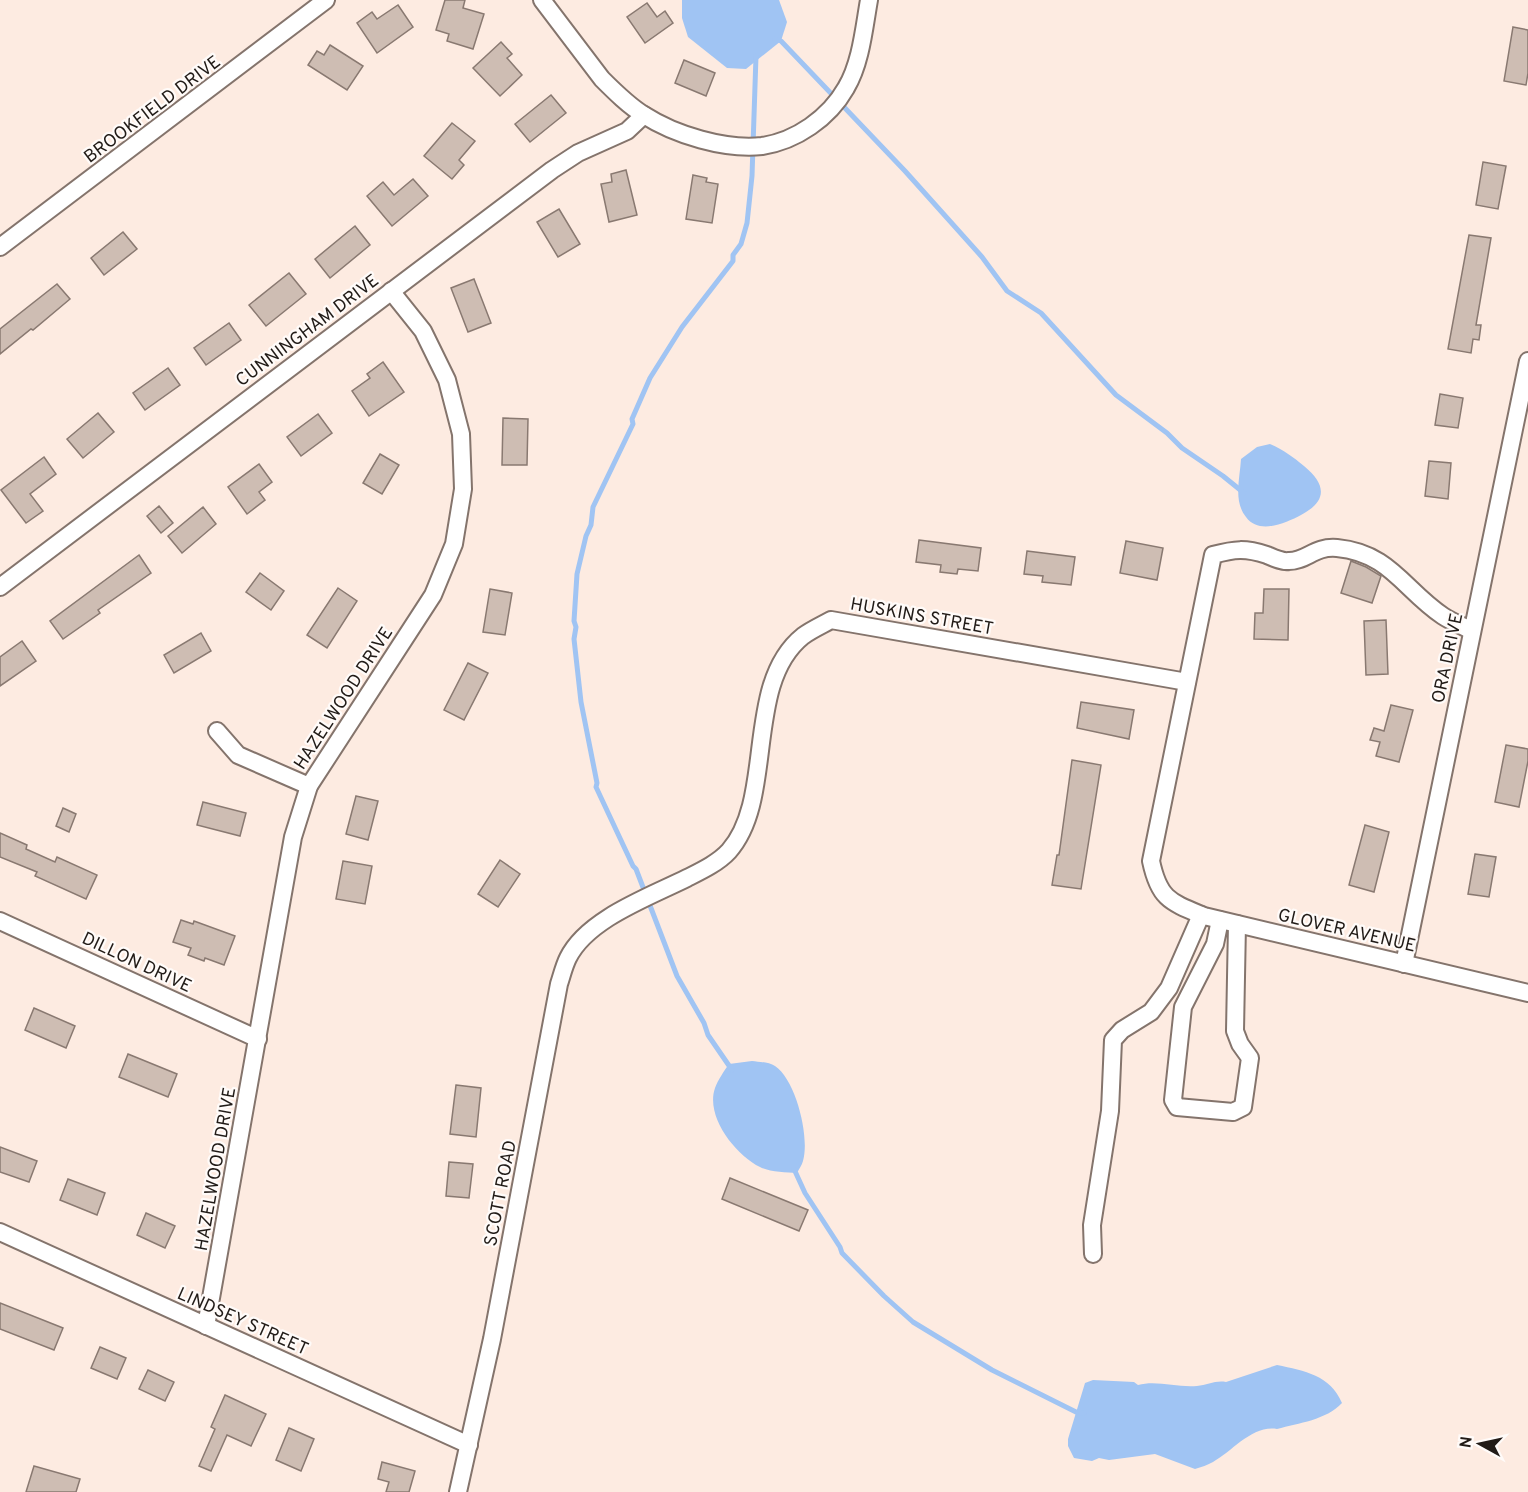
<svg xmlns="http://www.w3.org/2000/svg" width="1528" height="1492" font-family="Overpass,sans-serif">
	<style>
		.water { fill: #a0c4f3 }
		.lines { fill: none; stroke-linecap: round; stroke-linejoin: round }
		.stream { stroke: #a0c4f3; stroke-width: 5 }
		.building { fill: #cebdb3; stroke: #897971; stroke-width: 1.5 }
		.minor-casing { stroke: #84746c; stroke-width: 20 }
		.minor { stroke: #fff; stroke-width: 16 }
		.labels { text-anchor: middle; stroke-width: 4.5; stroke-linejoin: round; paint-order: stroke }
		.street-label { font-size: 18px; fill: #211b17; stroke: #fffbf9 }
	</style>
	<rect width="100%" height="100%" fill="#fdebe1"/>
	<g class="water">
		<path d="M682,0H779L787,22L781,41L746,69L727,68L688,37L682,18Z"/>
		<path d="M1270,444C1284,450 1293,457 1304,466C1327,485 1327,501 1301,515C1286,523 1259,535 1246,517C1233,501 1240,478 1241,459L1257,447Z"/>
		<path d="M752,1061C759,1062 769,1062 775,1066C796,1080 810,1137 803,1161C802,1165 799,1169 797,1173C786,1172 770,1172 760,1167C736,1155 705,1117 715,1088C718,1080 724,1071 729,1064Z"/>
		<path d="M1277,1365C1305,1371 1330,1375 1342,1403C1326,1420 1299,1423 1277,1429C1252,1425 1233,1451 1213,1462C1208,1465 1201,1467 1195,1469L1155,1454L1109,1460L1099,1458L1092,1461L1074,1458L1068,1446V1439L1085,1383L1093,1380L1134,1382L1138,1385C1157,1380 1178,1388 1197,1386C1207,1385 1216,1380 1226,1382Z"/>
	</g>
	<g class="lines">
		<g class="stream">
			<path d="M775,39L781,41L905,171L982,257L1007,291L1041,313L1116,395L1167,433L1182,448L1223,476L1244,493"/>
			<path d="M732,1070L708,1035L704,1023L677,976L636,869L633,866L596,787L597,783L581,702L574,639L576,627L574,621L577,574L586,536L591,525L593,507L633,424L632,419L650,378L682,327L733,261V255L741,244L747,223L752,176L756,56"/>
			<path d="M794,1169L805,1193L840,1247L842,1253L884,1296L913,1322L992,1370L1076,1412L1084,1413"/>
		</g>
	</g>
	<g class="building">
		<path d="M445,0H465L463,8L484,14L473,49L447,41L449,34L436,30Z"/>
		<path d="M647,3L657,17L665,11L673,23L645,43L627,17Z"/>
		<path d="M398,5L413,27L377,53L357,23L372,12L377,19Z"/>
		<path d="M1513,27L1528,30V73L1526,85L1504,81Z"/>
		<path d="M501,42L512,54L507,58L522,75L500,96L473,68Z"/>
		<path d="M330,45L363,66L347,90L308,65L317,51L324,55Z"/>
		<path d="M684,60L715,73L706,96L675,83Z"/>
		<path d="M551,95L566,113L530,142L515,124Z"/>
		<path d="M452,123L475,141L459,160L464,165L452,179L424,156Z"/>
		<path d="M1483,162L1506,166L1498,209L1476,205Z"/>
		<path d="M626,170L637,215L609,222L601,184L612,182L611,174Z"/>
		<path d="M693,175L707,178L706,182L718,184L712,223L686,219Z"/>
		<path d="M413,179L428,196L392,226L367,196L383,182L394,195Z"/>
		<path d="M559,209L580,244L558,257L537,222Z"/>
		<path d="M355,226L370,245L330,278L315,259Z"/>
		<path d="M123,232L137,249L104,275L91,258Z"/>
		<path d="M1469,235L1491,238L1476,325H1481L1479,340L1473,339L1471,353L1448,349Z"/>
		<path d="M289,273L306,294L266,326L249,305Z"/>
		<path d="M474,279L491,323L468,332L451,288Z"/>
		<path d="M57,284L70,299L33,330L31,329L0,354V329Z"/>
		<path d="M229,323L241,340L206,365L194,348Z"/>
		<path d="M383,362L404,392L369,416L352,391L370,378L367,374Z"/>
		<path d="M168,368L180,385L145,410L133,393Z"/>
		<path d="M1440,394L1463,398L1458,428L1435,425Z"/>
		<path d="M98,413L114,432L83,458L67,439Z"/>
		<path d="M318,414L332,433L301,456L287,437Z"/>
		<path d="M503,418L528,419L527,465H502Z"/>
		<path d="M380,454L399,465L382,494L363,483Z"/>
		<path d="M44,457L56,474L30,494L43,511L26,523L1,490Z"/>
		<path d="M1429,461L1451,463L1448,499L1425,496Z"/>
		<path d="M259,464L272,482L259,492L265,500L247,514L228,487Z"/>
		<path d="M159,506L173,523L161,533L147,516Z"/>
		<path d="M203,507L216,524L182,553L168,536Z"/>
		<path d="M919,540L981,548L978,571L958,569L957,574L940,572L941,565L916,562Z"/>
		<path d="M1126,541L1163,548L1157,580L1120,573Z"/>
		<path d="M1027,551L1075,557L1071,585L1042,582L1043,576L1024,574Z"/>
		<path d="M139,555L151,573L98,610L100,613L63,639L50,621Z"/>
		<path d="M1351,561L1366,567L1381,576L1372,603L1341,593Z"/>
		<path d="M260,573L284,591L271,610L246,592Z"/>
		<path d="M338,588L357,601L327,648L307,635Z"/>
		<path d="M490,589L512,593L505,635L483,632Z"/>
		<path d="M1264,589H1289L1288,640L1254,639L1255,613H1263Z"/>
		<path d="M1386,620L1388,674L1366,675L1364,621Z"/>
		<path d="M201,633L211,651L174,673L164,655Z"/>
		<path d="M22,641L36,661L0,686V657Z"/>
		<path d="M468,663L488,673L464,720L444,710Z"/>
		<path d="M1081,702L1134,710L1129,739L1077,728Z"/>
		<path d="M1391,705L1413,710L1399,762L1376,756L1380,742L1370,740L1374,728L1384,731Z"/>
		<path d="M1506,745L1528,749V761L1519,807L1495,802Z"/>
		<path d="M1072,760L1101,765L1081,889L1052,885L1057,855H1059Z"/>
		<path d="M356,796L378,801L368,840L346,834Z"/>
		<path d="M203,802L246,813L240,836L197,825Z"/>
		<path d="M63,808L76,814L69,832L56,826Z"/>
		<path d="M1365,825L1389,832L1374,892L1349,885Z"/>
		<path d="M0,833L27,845L26,849L55,862L57,857L97,875L86,899L35,876L37,872L0,857Z"/>
		<path d="M1475,854L1496,857L1489,897L1468,894Z"/>
		<path d="M500,860L520,874L498,907L478,894Z"/>
		<path d="M343,861L372,866L365,904L336,899Z"/>
		<path d="M181,920L193,924L194,921L235,936L224,965L205,958L204,961L188,955L191,948L173,942Z"/>
		<path d="M34,1008L75,1026L66,1048L25,1030Z"/>
		<path d="M128,1054L177,1074L168,1097L119,1077Z"/>
		<path d="M456,1085L481,1088L476,1137L450,1134Z"/>
		<path d="M0,1147L37,1161L29,1182L0,1172Z"/>
		<path d="M449,1162L473,1164L469,1198L446,1196Z"/>
		<path d="M730,1178L808,1210L799,1231L722,1199Z"/>
		<path d="M68,1179L105,1193L97,1215L60,1200Z"/>
		<path d="M146,1213L175,1226L165,1248L137,1235Z"/>
		<path d="M0,1303L63,1328L54,1350L0,1329Z"/>
		<path d="M100,1347L126,1358L117,1379L91,1368Z"/>
		<path d="M148,1370L174,1382L165,1401L139,1389Z"/>
		<path d="M225,1395L266,1414L251,1446L227,1435L211,1471L199,1466L215,1429L211,1427Z"/>
		<path d="M289,1428L314,1439L301,1471L276,1460Z"/>
		<path d="M382,1462L415,1471L409,1492H386L389,1482L378,1479Z"/>
		<path d="M34,1466L80,1479L76,1492H26Z"/>
	</g>
	<g class="lines">
		<defs>
			<g id="minor">
				<path d="M542,0L602,79C615,92 629,106 644,115C675,135 725,150 762,146C796,141 829,118 846,88C861,63 864,28 869,0"/>
				<path d="M0,247L326,0"/>
				<path d="M0,587L552,170L578,153L627,131L644,115"/>
				<path d="M1472,631C1463,626 1452,622 1443,616C1404,590 1390,553 1337,548C1314,546 1307,561 1289,561C1282,562 1274,558 1267,555C1245,548 1235,549 1213,555L1151,861C1159,899 1170,902 1204,916L1528,993"/>
				<path d="M217,731L238,755L309,786"/>
				<path d="M1220,920L1215,944L1183,1007L1173,1100L1177,1107L1233,1112L1243,1107L1250,1058L1240,1044L1235,1031L1237,924"/>
				<path d="M0,921L258,1039"/>
				<path d="M1404,964L1528,361"/>
				<path d="M0,1232L469,1445"/>
				<path d="M1093,1254L1092,1225L1110,1111L1113,1040L1122,1030L1151,1012L1169,988L1201,915"/>
				<path d="M206,1326L293,837L309,786L433,595L454,544L463,489L461,434L447,380L423,331L391,291"/>
				<path d="M458,1492L492,1339L559,984C562,975 564,966 568,958C587,919 649,897 687,878C701,871 718,863 729,851C776,798 743,684 803,636C811,630 822,625 831,620L1187,682"/>
			</g>
		</defs>
		<use href="#minor" class="minor-casing"/>
		<use href="#minor" class="minor"/>
	</g>
	<g class="labels">
		<g class="street-label">
			<text transform="translate(152 109) rotate(-37)" y="6">BROOKFIELD DRIVE</text>
			<text transform="translate(307 330) rotate(-37)" y="6">CUNNINGHAM DRIVE</text>
			<text transform="translate(922 616) rotate(10)" y="6">HUSKINS STREET</text>
			<text transform="translate(1447 658) rotate(-78)" y="6">ORA DRIVE</text>
			<text transform="translate(343 698) rotate(-57)" y="6">HAZELWOOD DRIVE</text>
			<text transform="translate(1347 930) rotate(13)" y="6">GLOVER AVENUE</text>
			<text transform="translate(137 962) rotate(25)" y="6">DILLON DRIVE</text>
			<text transform="translate(215 1169) rotate(-80)" y="6">HAZELWOOD DRIVE</text>
			<text transform="translate(500 1193) rotate(-79)" y="6">SCOTT ROAD</text>
			<text transform="translate(243 1321) rotate(24)" y="6">LINDSEY STREET</text>
		</g>
	</g>
	<g transform="translate(1480 1444) rotate(278)" stroke="#fffbf9" stroke-width="4.5" paint-order="stroke">
	<path d="M0-4.5L10 22L0 15L-10 22Z" fill="#211b17"/>
	<text y="-9" font-size="16" font-weight="bold" text-anchor="middle" fill="#211b17">N</text>
	</g>
</svg>
